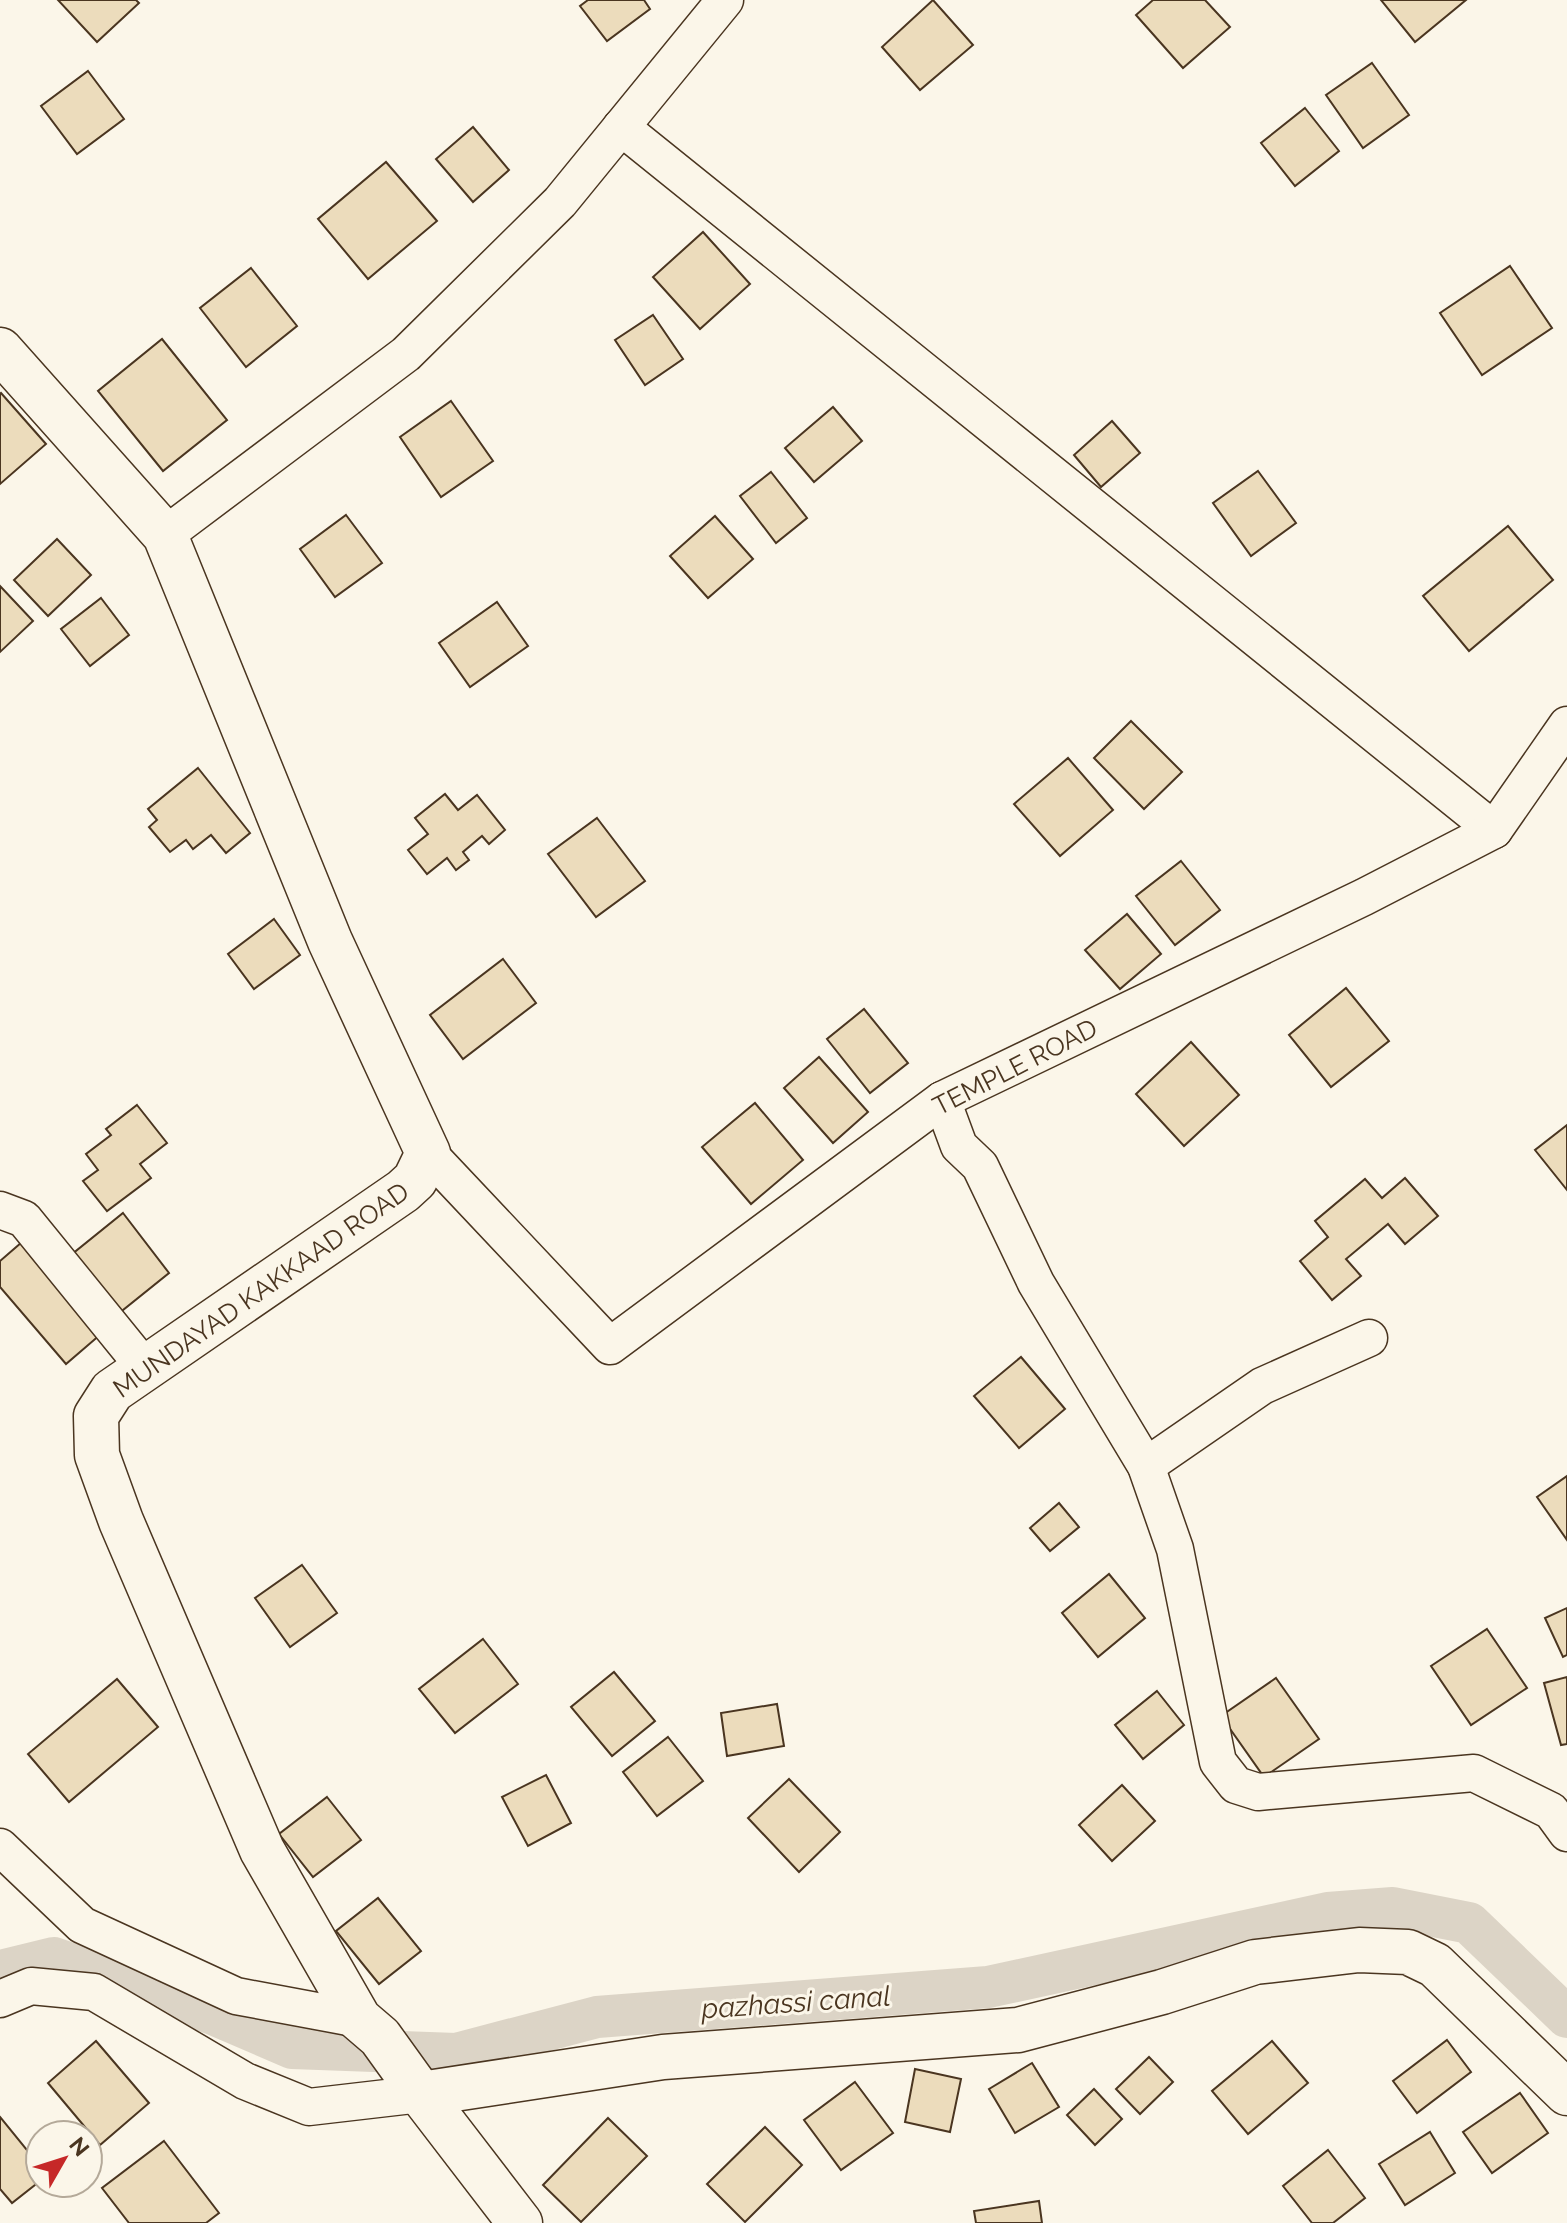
<svg xmlns="http://www.w3.org/2000/svg" width="1567" height="2223" font-family="Raleway,sans-serif">
	<style>
		.lines { fill: none; stroke-linecap: round; stroke-linejoin: round }
		.canal { stroke: #dcd4c6; stroke-width: 42 }
		.building { fill: #ecdcbc; stroke: #4a3520; stroke-width: 2 }
		.street-casing { stroke: #4a3520; stroke-width: 39 }
		.secondary-casing { stroke: #4a3520; stroke-width: 47 }
		.street { stroke: #fbf6e9; stroke-width: 36 }
		.secondary { stroke: #fbf6e9; stroke-width: 44 }
		.labels { text-anchor: middle; stroke-width: 6; stroke-linejoin: round; paint-order: stroke }
		.street-label { font-size: 26px; fill: #4a3520; stroke: #fbf6e9 }
		.water-label { font-size: 28px; font-style: italic; fill: #4a3520; stroke: #fbf6e9 }
	</style>
	<rect width="100%" height="100%" fill="#fbf6e9"/>
	<g class="lines">
		<path class="canal" d="M0,1971L54,1958L213,2014L292,2048L456,2054L597,2017L988,1987L1328,1913L1393,1908L1469,1923L1567,2017"/>
	</g>
	<g class="building">
		<path d="M58,0H136L139,3L97,42Z"/>
		<path d="M588,0H644L650,9L607,41L580,6Z"/>
		<path d="M933,0L973,45L920,90L882,47Z"/>
		<path d="M1153,0H1205L1230,27L1183,68L1136,15Z"/>
		<path d="M1381,0H1466L1415,42Z"/>
		<path d="M1372,63L1409,115L1363,148L1326,95Z"/>
		<path d="M88,71L124,119L77,154L41,106Z"/>
		<path d="M1305,108L1339,151L1295,186L1261,143Z"/>
		<path d="M473,127L509,170L473,202L436,159Z"/>
		<path d="M386,162L437,221L368,279L318,219Z"/>
		<path d="M703,232L750,284L700,329L653,277Z"/>
		<path d="M1510,266L1552,328L1482,375L1440,313Z"/>
		<path d="M251,268L297,326L246,367L200,308Z"/>
		<path d="M653,315L683,359L645,385L615,340Z"/>
		<path d="M162,339L227,420L163,471L98,391Z"/>
		<path d="M1,393L46,444L0,484V394Z"/>
		<path d="M451,401L493,461L441,497L400,437Z"/>
		<path d="M833,407L862,441L814,482L785,448Z"/>
		<path d="M1112,421L1140,453L1101,487L1074,455Z"/>
		<path d="M1258,471L1296,523L1251,556L1213,503Z"/>
		<path d="M771,472L807,518L776,543L740,496Z"/>
		<path d="M346,515L382,563L335,597L300,549Z"/>
		<path d="M715,516L753,559L708,598L670,556Z"/>
		<path d="M1508,526L1553,580L1469,651L1423,596Z"/>
		<path d="M57,539L91,575L48,616L14,580Z"/>
		<path d="M0,586L33,621L0,652Z"/>
		<path d="M101,598L129,635L90,666L61,629Z"/>
		<path d="M497,602L528,646L470,687L439,643Z"/>
		<path d="M1131,721L1182,772L1144,809L1094,758Z"/>
		<path d="M1068,758L1113,810L1060,856L1014,804Z"/>
		<path d="M198,768L250,833L226,853L211,835L193,849L186,840L170,852L149,827L157,820L148,809Z"/>
		<path d="M445,794L458,810L477,795L505,830L489,844L482,836L463,852L469,860L456,870L447,858L427,874L408,850L428,834L415,818Z"/>
		<path d="M597,818L645,881L596,917L548,854Z"/>
		<path d="M1181,861L1220,910L1175,945L1136,896Z"/>
		<path d="M1127,914L1161,954L1120,989L1085,950Z"/>
		<path d="M274,919L300,955L254,989L228,954Z"/>
		<path d="M503,959L536,1003L463,1059L430,1015Z"/>
		<path d="M1346,988L1389,1041L1331,1087L1289,1035Z"/>
		<path d="M864,1009L908,1063L870,1093L827,1039Z"/>
		<path d="M1191,1042L1239,1095L1184,1146L1136,1094Z"/>
		<path d="M819,1057L868,1112L833,1143L784,1088Z"/>
		<path d="M755,1103L803,1160L751,1204L702,1147Z"/>
		<path d="M137,1105L167,1143L140,1164L151,1178L107,1211L83,1181L98,1170L86,1154L111,1135L106,1129Z"/>
		<path d="M1567,1125V1190L1535,1150Z"/>
		<path d="M1405,1178L1438,1216L1405,1244L1388,1224L1346,1259L1361,1276L1332,1300L1300,1261L1328,1237L1315,1221L1365,1179L1382,1198Z"/>
		<path d="M123,1213L169,1273L118,1314L71,1255Z"/>
		<path d="M29,1236L108,1328L66,1364L0,1287V1261Z"/>
		<path d="M1021,1357L1065,1409L1019,1448L974,1396Z"/>
		<path d="M1567,1476V1540L1537,1497Z"/>
		<path d="M1059,1503L1079,1527L1050,1551L1030,1528Z"/>
		<path d="M302,1565L337,1613L290,1647L255,1598Z"/>
		<path d="M1109,1574L1145,1618L1098,1657L1062,1613Z"/>
		<path d="M1567,1608V1655L1563,1657L1545,1618Z"/>
		<path d="M1487,1629L1527,1688L1471,1725L1431,1666Z"/>
		<path d="M483,1639L518,1684L455,1733L419,1689Z"/>
		<path d="M614,1672L655,1721L612,1756L571,1707Z"/>
		<path d="M1567,1677V1744L1561,1745L1544,1683Z"/>
		<path d="M1276,1678L1319,1739L1264,1777L1221,1716Z"/>
		<path d="M117,1679L158,1727L69,1802L28,1754Z"/>
		<path d="M1157,1691L1184,1725L1143,1759L1115,1725Z"/>
		<path d="M777,1704L784,1746L727,1756L721,1713Z"/>
		<path d="M668,1737L703,1781L657,1816L623,1772Z"/>
		<path d="M546,1775L571,1823L528,1846L502,1797Z"/>
		<path d="M789,1779L840,1832L799,1872L748,1818Z"/>
		<path d="M1122,1785L1155,1821L1112,1861L1079,1825Z"/>
		<path d="M327,1797L361,1840L313,1877L279,1834Z"/>
		<path d="M378,1898L421,1951L379,1984L336,1931Z"/>
		<path d="M1447,2040L1471,2072L1417,2113L1393,2081Z"/>
		<path d="M96,2041L149,2103L100,2145L48,2083Z"/>
		<path d="M1272,2041L1308,2083L1248,2134L1212,2091Z"/>
		<path d="M1149,2057L1173,2082L1140,2114L1116,2089Z"/>
		<path d="M1032,2063L1059,2107L1015,2133L989,2089Z"/>
		<path d="M915,2069L961,2079L950,2132L905,2122Z"/>
		<path d="M855,2082L893,2133L841,2170L804,2120Z"/>
		<path d="M1094,2089L1122,2119L1095,2145L1067,2115Z"/>
		<path d="M1520,2093L1548,2133L1492,2173L1463,2132Z"/>
		<path d="M0,2117L40,2166V2181L12,2203L0,2189Z"/>
		<path d="M608,2118L647,2156L581,2222L543,2185Z"/>
		<path d="M765,2127L802,2165L745,2222L707,2184Z"/>
		<path d="M1430,2132L1455,2173L1405,2205L1379,2164Z"/>
		<path d="M164,2141L219,2213L206,2223H129L102,2188Z"/>
		<path d="M1328,2150L1365,2198L1333,2223H1312L1283,2186Z"/>
		<path d="M1039,2201L1042,2223H976L974,2211Z"/>
	</g>
	<g class="lines">
		<defs>
			<g id="street">
				<path d="M621,127L1494,830"/>
				<path d="M165,535L406,354L560,202L725,0"/>
				<path d="M942,1100L959,1146L980,1166L1036,1283L1146,1466L1175,1549L1218,1762L1236,1785L1258,1792L1474,1773L1551,1811L1567,1833"/>
				<path d="M428,1153L610,1346L942,1100L1364,897L1494,830L1567,725"/>
				<path d="M0,1210L24,1219L145,1368"/>
				<path d="M1146,1466L1262,1386L1369,1338"/>
				<path d="M0,1847L82,1925L236,1996L359,2019"/>
				<path d="M0,1999L31,1986L94,1992L245,2081L309,2107L421,2094"/>
			</g>
			<g id="secondary">
				<path d="M0,350L165,535L330,941L428,1153L415,1180L403,1191L112,1391L96,1416L97,1455L121,1521L262,1850L359,2019L380,2037L421,2094L520,2223"/>
				<path d="M421,2094L663,2057L1018,2030L1162,1992L1255,1962L1359,1950L1408,1952L1435,1965L1567,2093"/>
			</g>
		</defs>
		<use href="#street" class="street-casing"/>
		<use href="#secondary" class="secondary-casing"/>
		<use href="#street" class="street"/>
		<use href="#secondary" class="secondary"/>
	</g>
	<g class="labels">
		<g class="street-label">
			<text transform="translate(1015 1067) rotate(-27)" y="9">TEMPLE ROAD</text>
			<text transform="translate(261 1290) rotate(-35)" y="9">MUNDAYAD KAKKAAD ROAD</text>
		</g>
		<g class="water-label">
			<text transform="translate(796 2002) rotate(-4)" y="10">pazhassi canal</text>
		</g>
	</g>
	<g transform="translate(64 2159) rotate(51)"><circle r="38" fill="#fbf6e9" stroke="#b4a999" stroke-width="2"/>
	<path d="M0-6L14 30L0 20L-14 30Z" fill="#c62828"/>
	<text y="-12" font-size="22" font-weight="bold" text-anchor="middle" fill="#4a3520">N</text>
	</g>
</svg>
